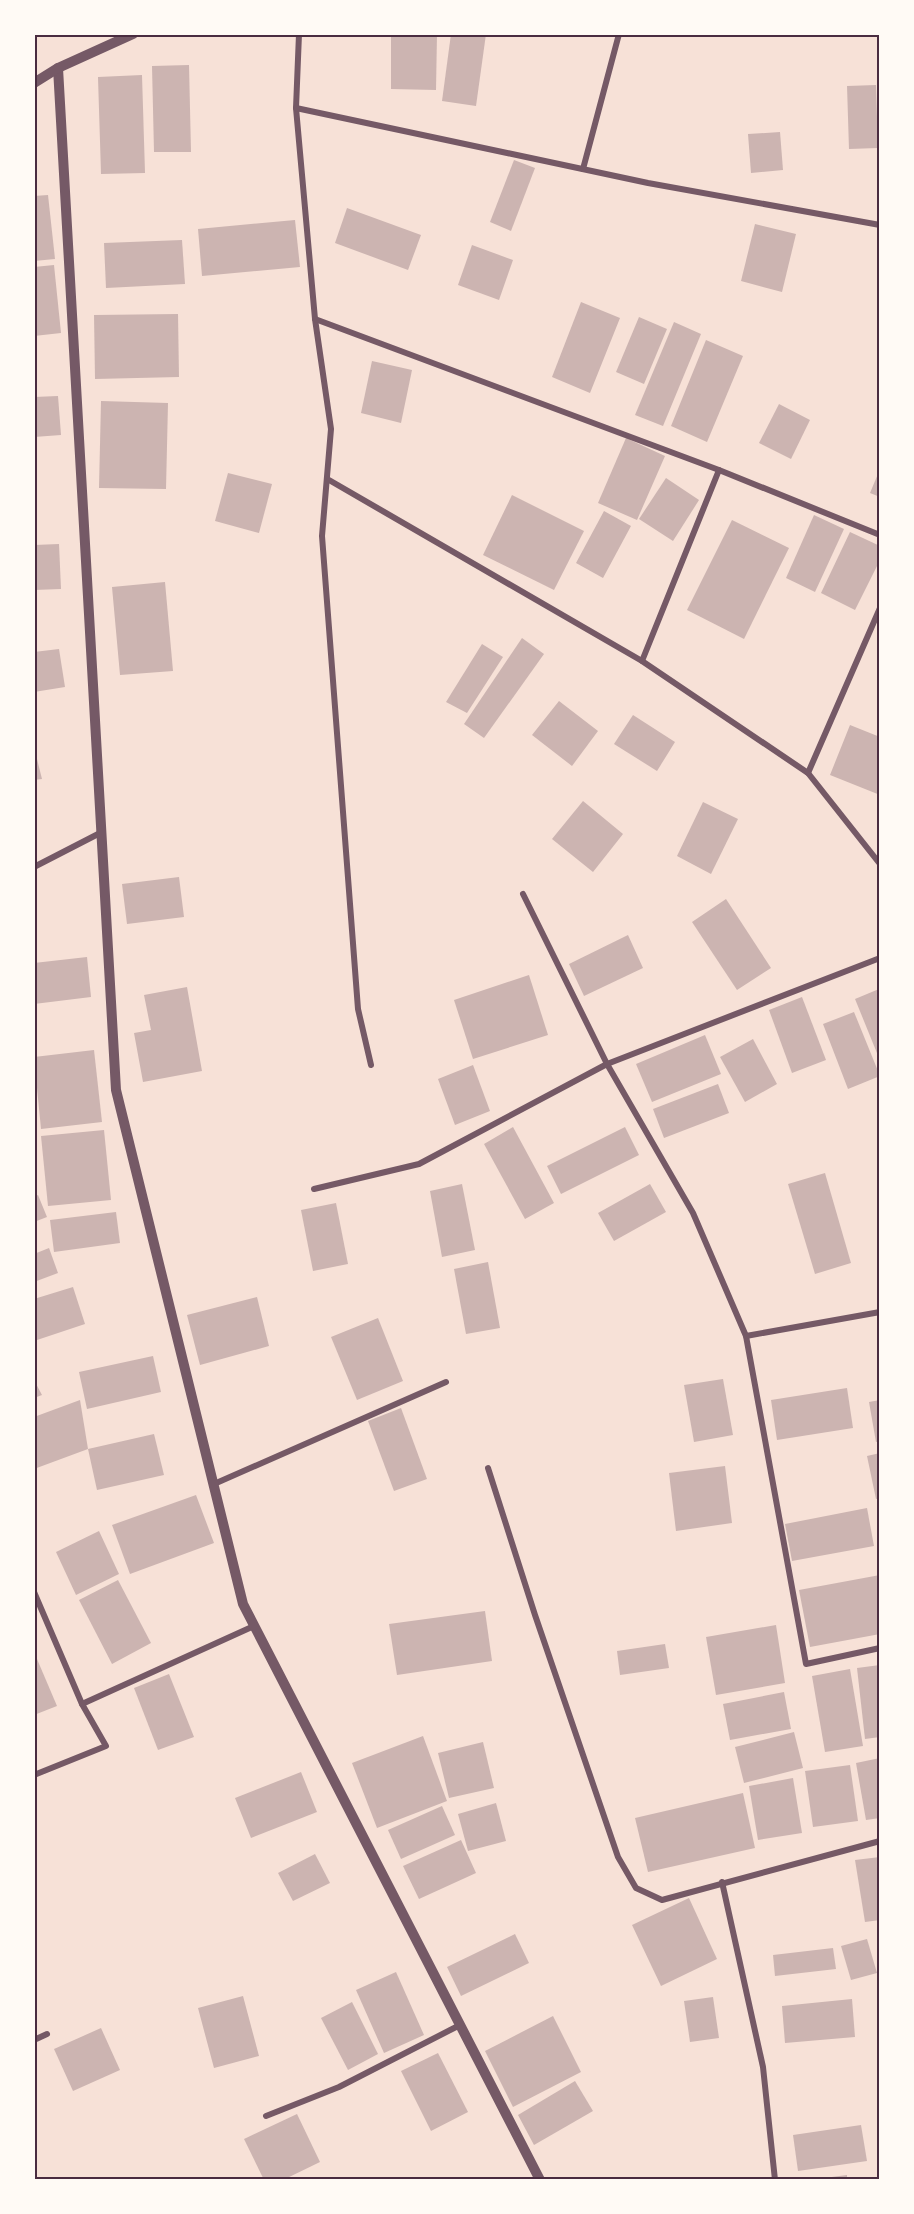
<svg xmlns="http://www.w3.org/2000/svg" width="914" height="2214" font-family="Raleway,sans-serif">
	<style>
		.building { fill: #ccb4b1 }
		.lines { fill: none; stroke-linecap: round; stroke-linejoin: round }
		.minor { stroke: #755966; stroke-width: 6 }
		.tertiary { stroke: #755966; stroke-width: 10 }
		.neatline { fill: none; stroke: #4a2c40; stroke-width: 2 }
	</style>
	<rect width="100%" height="100%" fill="#f7e1d7"/>
	<g class="building">
		<path d="M391,34H437L436,90L391,89Z"/>
		<path d="M451,34H486L476,106L442,101Z"/>
		<path d="M189,65L191,152H154L152,66Z"/>
		<path d="M142,75L145,173L101,174L98,77Z"/>
		<path d="M876,85L878,148L849,149L847,86Z"/>
		<path d="M780,132L783,170L751,173L748,134Z"/>
		<path d="M514,160L535,168L511,231L490,222Z"/>
		<path d="M48,195L55,259L34,261V196Z"/>
		<path d="M347,208L421,235L408,270L335,243Z"/>
		<path d="M295,220L300,267L202,276L198,229Z"/>
		<path d="M755,224L796,234L782,292L741,281Z"/>
		<path d="M182,240L185,284L106,288L104,243Z"/>
		<path d="M472,245L513,260L499,300L458,285Z"/>
		<path d="M54,265L61,333L34,336V267Z"/>
		<path d="M581,302L620,318L590,393L552,377Z"/>
		<path d="M178,314L179,377L95,379L94,315Z"/>
		<path d="M639,317L667,329L644,384L616,372Z"/>
		<path d="M674,322L701,334L663,426L635,415Z"/>
		<path d="M706,340L743,356L707,442L671,426Z"/>
		<path d="M372,361L412,370L401,423L361,413Z"/>
		<path d="M58,396L61,435L34,437V397Z"/>
		<path d="M101,401L168,403L166,489L99,488Z"/>
		<path d="M779,404L810,420L791,459L759,443Z"/>
		<path d="M626,438L665,456L637,520L598,503Z"/>
		<path d="M880,469V497L870,493Z"/>
		<path d="M228,473L272,484L259,533L215,521Z"/>
		<path d="M666,478L699,500L673,541L639,519Z"/>
		<path d="M512,495L584,531L554,590L483,555Z"/>
		<path d="M604,511L631,526L603,578L576,563Z"/>
		<path d="M814,515L844,529L815,592L786,578Z"/>
		<path d="M732,520L789,548L744,639L687,610Z"/>
		<path d="M850,532L880,546V560L855,610L821,593Z"/>
		<path d="M59,544L61,589L34,590V545Z"/>
		<path d="M165,582L173,671L120,675L112,587Z"/>
		<path d="M522,638L544,654L484,738L464,724Z"/>
		<path d="M482,644L503,657L467,713L446,702Z"/>
		<path d="M59,649L65,687L34,692V652Z"/>
		<path d="M559,701L598,731L572,766L532,735Z"/>
		<path d="M633,715L675,742L657,771L614,744Z"/>
		<path d="M850,725L880,737V795L830,775Z"/>
		<path d="M34,747L42,779L34,780Z"/>
		<path d="M583,801L623,834L593,872L552,839Z"/>
		<path d="M703,802L738,819L711,874L677,856Z"/>
		<path d="M179,877L184,917L127,924L122,884Z"/>
		<path d="M726,899L771,968L737,990L692,922Z"/>
		<path d="M628,935L643,968L584,996L569,964Z"/>
		<path d="M87,957L91,997L34,1004V963Z"/>
		<path d="M529,975L548,1035L473,1059L454,1000Z"/>
		<path d="M187,987L202,1071L143,1082L134,1033L151,1030L144,995Z"/>
		<path d="M879,989V1058L855,999Z"/>
		<path d="M802,997L826,1060L792,1073L769,1010Z"/>
		<path d="M854,1012L880,1076L848,1089L823,1024Z"/>
		<path d="M705,1035L721,1074L652,1102L636,1064Z"/>
		<path d="M753,1039L777,1084L745,1102L720,1057Z"/>
		<path d="M94,1050L102,1122L41,1129L34,1057Z"/>
		<path d="M473,1065L490,1111L455,1125L438,1079Z"/>
		<path d="M718,1084L729,1113L664,1138L653,1109Z"/>
		<path d="M513,1127L554,1203L525,1219L484,1144Z"/>
		<path d="M625,1127L639,1155L561,1194L547,1166Z"/>
		<path d="M104,1130L111,1200L48,1206L41,1136Z"/>
		<path d="M825,1173L851,1263L815,1274L788,1184Z"/>
		<path d="M462,1184L475,1250L442,1257L430,1191Z"/>
		<path d="M650,1184L666,1212L614,1241L598,1213Z"/>
		<path d="M38,1195L47,1217L34,1222V1197Z"/>
		<path d="M336,1203L348,1264L313,1271L301,1210Z"/>
		<path d="M116,1212L120,1243L54,1252L50,1220Z"/>
		<path d="M49,1248L58,1273L34,1282V1254Z"/>
		<path d="M488,1262L500,1328L466,1334L454,1269Z"/>
		<path d="M73,1287L85,1324L34,1341V1299Z"/>
		<path d="M257,1297L269,1346L200,1365L187,1315Z"/>
		<path d="M378,1318L403,1381L357,1400L331,1337Z"/>
		<path d="M153,1356L161,1392L87,1409L79,1372Z"/>
		<path d="M723,1379L733,1435L694,1442L684,1385Z"/>
		<path d="M34,1380L42,1395L34,1398Z"/>
		<path d="M847,1388L853,1428L777,1440L771,1400Z"/>
		<path d="M80,1400L88,1449L34,1469V1417Z"/>
		<path d="M880,1400V1441L876,1442L869,1402Z"/>
		<path d="M401,1408L427,1479L394,1491L368,1421Z"/>
		<path d="M154,1434L164,1475L97,1490L88,1449Z"/>
		<path d="M880,1453V1498L876,1499L867,1456Z"/>
		<path d="M725,1466L732,1523L676,1531L669,1473Z"/>
		<path d="M196,1495L214,1543L130,1574L112,1525Z"/>
		<path d="M867,1508L874,1546L792,1561L785,1524Z"/>
		<path d="M99,1531L119,1574L76,1595L56,1552Z"/>
		<path d="M880,1575V1634L810,1647L799,1590Z"/>
		<path d="M118,1580L151,1643L112,1664L79,1600Z"/>
		<path d="M485,1611L492,1661L397,1675L389,1624Z"/>
		<path d="M776,1625L785,1683L716,1695L706,1637Z"/>
		<path d="M665,1644L669,1668L620,1675L617,1651Z"/>
		<path d="M34,1652L57,1706L34,1715Z"/>
		<path d="M880,1665V1737L865,1739L857,1668Z"/>
		<path d="M850,1669L863,1746L825,1752L812,1676Z"/>
		<path d="M169,1674L194,1737L158,1750L134,1688Z"/>
		<path d="M784,1692L791,1729L730,1740L723,1704Z"/>
		<path d="M794,1732L803,1768L744,1783L735,1747Z"/>
		<path d="M423,1736L447,1801L377,1828L352,1763Z"/>
		<path d="M483,1742L494,1788L449,1798L438,1753Z"/>
		<path d="M880,1758V1818L866,1820L856,1763Z"/>
		<path d="M850,1765L858,1821L813,1827L805,1771Z"/>
		<path d="M301,1772L317,1812L251,1838L235,1798Z"/>
		<path d="M793,1778L802,1833L758,1840L749,1786Z"/>
		<path d="M743,1793L755,1848L648,1872L635,1818Z"/>
		<path d="M496,1803L506,1841L468,1851L458,1814Z"/>
		<path d="M442,1806L455,1835L401,1859L388,1830Z"/>
		<path d="M461,1840L476,1873L419,1899L403,1866Z"/>
		<path d="M315,1854L330,1883L293,1901L278,1873Z"/>
		<path d="M880,1857V1920L865,1922L855,1860Z"/>
		<path d="M689,1898L717,1959L661,1986L632,1925Z"/>
		<path d="M515,1934L529,1963L461,1996L447,1967Z"/>
		<path d="M867,1939L877,1973L851,1980L841,1946Z"/>
		<path d="M833,1948L836,1969L775,1976L773,1955Z"/>
		<path d="M396,1972L424,2035L384,2053L356,1990Z"/>
		<path d="M243,1996L259,2056L214,2068L198,2008Z"/>
		<path d="M713,1997L719,2038L690,2042L684,2001Z"/>
		<path d="M852,1999L855,2037L785,2043L782,2006Z"/>
		<path d="M352,2002L378,2054L348,2070L321,2018Z"/>
		<path d="M553,2016L581,2072L513,2107L485,2051Z"/>
		<path d="M101,2028L120,2070L73,2091L54,2049Z"/>
		<path d="M438,2053L468,2112L431,2131L401,2071Z"/>
		<path d="M575,2081L593,2111L534,2145L518,2115Z"/>
		<path d="M297,2114L320,2162L283,2180H264L244,2139Z"/>
		<path d="M861,2125L867,2161L798,2171L793,2135Z"/>
		<path d="M847,2175V2180H824V2178Z"/>
	</g>
	<g class="lines">
		<g class="minor">
			<path d="M299,34L296,108L315,319L331,429L322,536L358,1009L371,1065"/>
			<path d="M296,108L648,183L880,225"/>
			<path d="M583,169L619,34"/>
			<path d="M315,319L719,470L880,535"/>
			<path d="M329,480L642,661L808,773L880,864"/>
			<path d="M642,661L719,470"/>
			<path d="M808,773L880,608"/>
			<path d="M34,867L102,832"/>
			<path d="M523,894L607,1064L693,1213L746,1336L806,1664L880,1648"/>
			<path d="M314,1189L419,1164L607,1064L880,958"/>
			<path d="M746,1336L880,1312"/>
			<path d="M488,1468L535,1615L618,1857L636,1888L662,1900L880,1841"/>
			<path d="M214,1484L446,1382"/>
			<path d="M34,1592L82,1704L106,1746L34,1775"/>
			<path d="M82,1704L254,1626"/>
			<path d="M722,1882L763,2067L775,2180"/>
			<path d="M34,2040L47,2034"/>
			<path d="M266,2116L339,2087L460,2025"/>
		</g>
		<g class="tertiary">
			<path d="M58,68L116,1090L243,1604L540,2180"/>
			<path d="M34,83L58,68L133,34"/>
		</g>
	</g>
	<rect width="914" height="2214" fill="none" stroke="#fffaf5" stroke-width="72"/>
	<rect x="36" y="36" width="842" height="2142" class="neatline"/>
</svg>
